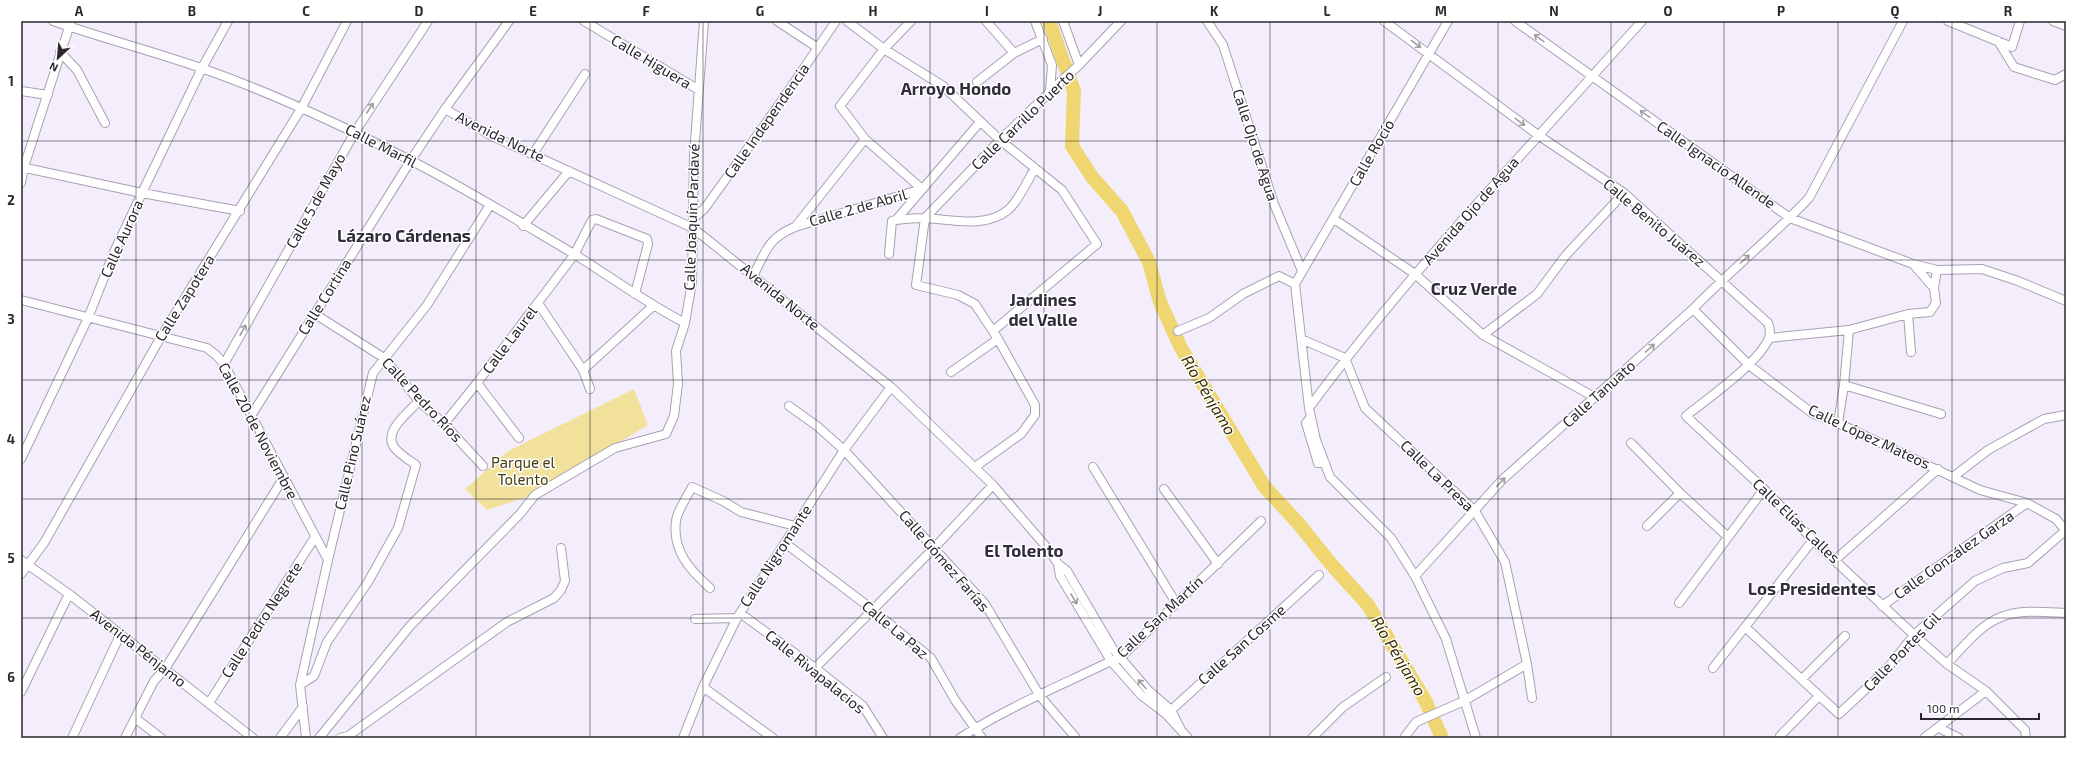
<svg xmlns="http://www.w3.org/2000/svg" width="2087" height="759" viewBox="0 0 2087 759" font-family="'Exo 2',sans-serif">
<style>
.green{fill:#f2e19b}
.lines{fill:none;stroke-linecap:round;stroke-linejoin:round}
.river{stroke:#efd670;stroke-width:14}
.minor-casing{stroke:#a9a0b5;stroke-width:10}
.minor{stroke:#fff;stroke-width:8}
.oneway{stroke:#9f9ea1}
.grid{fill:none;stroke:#2a272f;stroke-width:1;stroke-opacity:0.55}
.labels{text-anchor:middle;stroke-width:3;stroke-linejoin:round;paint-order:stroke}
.street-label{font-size:15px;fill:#2a272f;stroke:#fff}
.park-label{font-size:15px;fill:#473d11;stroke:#fff}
.water-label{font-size:16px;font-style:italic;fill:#392f01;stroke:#fff}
.quarter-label{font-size:17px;font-weight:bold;fill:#332c3d;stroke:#fff}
.neatline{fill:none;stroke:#2a272f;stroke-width:1.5}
.grid-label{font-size:13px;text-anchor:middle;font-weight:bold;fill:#2a272f}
</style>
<rect width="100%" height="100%" fill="#f4eefc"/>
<path class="green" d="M634,389L648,425L533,495L487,510L465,489L508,451Z"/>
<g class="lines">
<path class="river" d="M1049,21L1074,91L1072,146L1092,177L1122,211L1149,262L1160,302L1181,348L1264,486L1298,523L1331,564L1368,605L1425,700L1442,738"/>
<defs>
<path id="minor" d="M53,21C102,38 152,51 201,68C273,93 341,125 408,159C465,188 520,222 574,254C611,277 646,303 685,323
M584,21L699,90
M777,21L818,48
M847,21L884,49L943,86L1000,140L1062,190L1097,244L993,331
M911,21L884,49L840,106L865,139L922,189
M986,21L1014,53
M1035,21L1052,65L1050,91
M1063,21L1079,65
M1207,21L1223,45L1274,204L1302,271
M1384,21L1538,135L1624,193L1768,323C1770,328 1771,332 1769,338C1758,364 1708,398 1686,416L1764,489L1813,540L1914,635L1947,664L1986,691L2025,730L2026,738
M1515,21L1790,218L1913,264L1937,270L1982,269L2018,281L2066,301
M1948,21L2012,47L2020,21
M2053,21L2066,26
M1998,41L2014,67L2055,80L2066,74
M60,52L77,70L105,123
M977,82L1014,53L1043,39
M21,91L48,95
M445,109L492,136L693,228L891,387L993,485L1049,550L1058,564L1067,571L1113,649L1148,690L1171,710L1181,730
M533,154L585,74
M21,167L142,193L240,211
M21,183L24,167L71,21
M693,219L705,208L776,109L836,21
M1334,219L1415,274L1483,335L1596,398
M896,220L980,122
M523,226L569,171
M795,227L865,139
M889,254L892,221L896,220C905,219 914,218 924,218C950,219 985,229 1008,210C1018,202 1028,180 1035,168
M1913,264L1934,288
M753,276C766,251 768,238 795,227L922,189
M1295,284L1309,408L1316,440L1330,477L1391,538L1415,576L1446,639L1476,738
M1295,284L1448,21
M21,300L207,348L216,355L224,364L328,560
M538,303L583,370L590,389
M1693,309L1749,365L1812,413L1838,423L1980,490L2027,503L2056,519L2066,531
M315,314L384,358L419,401L444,424L483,466
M1908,314L1911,352
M1178,331L1209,318L1243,294L1279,276L1295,284
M1483,335L1537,294L1566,255L1624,193
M1769,338L1849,330L1908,314L1930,312L1936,303L1934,288L1937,270
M1301,339L1345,358L1365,408L1475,511L1505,562L1527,664L1532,698
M224,364L355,132L428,21
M583,370L653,306
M951,372L998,339
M477,383L519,438
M1844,385L1941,414
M789,406L817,426L844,450L985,604L1040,696L1076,738
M1309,408C1358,341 1411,278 1466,216C1524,151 1583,86 1642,21
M251,416L411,160L445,109L509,21
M1311,417L1306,423L1318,463H1325
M1838,423L1844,385L1849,330
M444,424L477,383L574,255L592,220L596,219L647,239L648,244L635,294
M1631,443L1680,493L1727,536
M21,459L88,318L114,252L142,193L202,68L228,21
M975,467L1021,434L1035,415V405L998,339L975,304L958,295L916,285L925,218L1000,140L1057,85L1079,65L1121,21
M1093,467L1176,603
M1953,477L1988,450L2044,419L2066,415
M1164,489L1218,564
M1647,526L1680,493
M785,543L873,610L931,658L955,700L982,738
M21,560L69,594L253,738
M1835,560L1938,469
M1058,564L1060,576L1111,661L1141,695L1166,714L1188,738
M21,574L44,543L162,335L302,107L347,21
M1415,576L1502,480L1693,309C1730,271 1772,237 1809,198L1903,21
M710,588C690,570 672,551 676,521C677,511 687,497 692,487L723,501L741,512L795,526
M1679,603L1764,489
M1882,606L2027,503
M740,613L815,668L863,706L883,738
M695,619L737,618
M1745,627L1839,714L1886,670L1914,635L1975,581L2003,568L2028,563L2066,530
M1947,664C1962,648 1980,625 2001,617C2021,609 2045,612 2066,613
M815,668L934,548L993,485
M1713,668L1813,540
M1802,679L1845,636
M300,685L314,676L327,642L368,582L398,528L416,465C409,460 399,454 394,447C383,431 409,412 419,401
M703,687L773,738
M21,692L69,594
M209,703L315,537
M1167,714L1319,575
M135,718L161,738
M1939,728L1959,738
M1780,736L1819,696
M72,738L120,635
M125,738L154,681L165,669L284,477
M280,738L303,707
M306,738L300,685L328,560L373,373L427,305L490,205
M319,738L410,626L520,514L535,495L615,448L666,434L674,416L678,384L676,351L685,323L692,282L694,155L704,21
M340,738L348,736L507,622L554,598L561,590L565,581L561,548
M683,738L703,687L737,618L844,450L891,387
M960,738C1006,708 1062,685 1111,661L1120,658L1261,521
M1312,738L1343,707L1386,677
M1404,738L1416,722L1464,701L1527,664
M1924,738L1986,691"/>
</defs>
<use href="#minor" class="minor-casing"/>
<use href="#minor" class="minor"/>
</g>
<defs><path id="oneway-shaft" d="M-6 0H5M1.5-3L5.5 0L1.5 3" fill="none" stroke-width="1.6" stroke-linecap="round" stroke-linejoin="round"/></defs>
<g class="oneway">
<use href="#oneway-shaft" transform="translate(1539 38) rotate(-144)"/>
<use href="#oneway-shaft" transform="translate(1416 44) rotate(37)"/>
<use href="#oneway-shaft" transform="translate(370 108) rotate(-57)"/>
<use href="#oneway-shaft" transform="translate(1645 114) rotate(-145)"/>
<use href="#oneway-shaft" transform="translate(1520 122) rotate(36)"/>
<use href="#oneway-shaft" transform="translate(1745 259) rotate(-42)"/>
<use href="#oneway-shaft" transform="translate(243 330) rotate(-61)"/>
<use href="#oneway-shaft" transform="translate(1650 348) rotate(-42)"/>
<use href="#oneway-shaft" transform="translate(1501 482) rotate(-46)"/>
<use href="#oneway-shaft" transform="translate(1074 599) rotate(59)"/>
<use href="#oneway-shaft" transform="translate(1142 684) rotate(-132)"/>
</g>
<path class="grid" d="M136,21V738M249,21V738M362,21V738M476,21V738M590,21V738M703,21V738M816,21V738M930,21V738M1044,21V738M1157,21V738M1270,21V738M1384,21V738M1498,21V738M1611,21V738M1724,21V738M1838,21V738M1952,21V738M21,141H2066M21,260H2066M21,380H2066M21,499H2066M21,618H2066"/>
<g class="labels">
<g class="street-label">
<text transform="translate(651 62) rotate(31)" y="5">Calle Higuera</text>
<text transform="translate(1023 120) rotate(-44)" y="5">Calle Carrillo Puerto</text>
<text transform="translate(767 121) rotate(-55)" y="5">Calle Independencia</text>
<text transform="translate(500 137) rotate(26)" y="5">Avenida Norte</text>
<text transform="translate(1255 145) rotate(72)" y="5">Calle Ojo de Agua</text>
<text transform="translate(381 146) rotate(27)" y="5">Calle Marfil</text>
<text transform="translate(1372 153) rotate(-60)" y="5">Calle Rocío</text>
<text transform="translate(1716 165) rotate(35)" y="5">Calle Ignacio Allende</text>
<text transform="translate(316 201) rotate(-61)" y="5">Calle 5 de Mayo</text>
<text transform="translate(858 208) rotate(-16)" y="5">Calle 2 de Abril</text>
<text transform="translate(1471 211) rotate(-49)" y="5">Avenida Ojo de Agua</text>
<text transform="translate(692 217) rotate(-88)" y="5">Calle Joaquín Pardavé</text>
<text transform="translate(1654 223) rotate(40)" y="5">Calle Benito Juárez</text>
<text transform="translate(122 239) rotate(-66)" y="5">Calle Aurora</text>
<text transform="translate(325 297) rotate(-58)" y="5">Calle Cortina</text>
<text transform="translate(780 297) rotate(39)" y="5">Avenida Norte</text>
<text transform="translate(185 298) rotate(-58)" y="5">Calle Zapotera</text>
<text transform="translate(510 340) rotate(-53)" y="5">Calle Laurel</text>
<text transform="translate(1599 394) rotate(-42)" y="5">Calle Tanuato</text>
<text transform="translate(422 400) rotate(47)" y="5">Calle Pedro Ríos</text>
<text transform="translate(258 431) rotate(62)" y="5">Calle 20 de Noviembre</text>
<text transform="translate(1869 437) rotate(25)" y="5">Calle López Mateos</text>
<text transform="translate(353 453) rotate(-77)" y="5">Calle Pino Suárez</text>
<text transform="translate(1437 476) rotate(44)" y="5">Calle La Presa</text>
<text transform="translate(1796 521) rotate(44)" y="5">Calle Elías Calles</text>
<text transform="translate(1954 555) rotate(-35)" y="5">Calle González Garza</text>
<text transform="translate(776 556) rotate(-57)" y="5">Calle Nigromante</text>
<text transform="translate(944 561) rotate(49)" y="5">Calle Gómez Farías</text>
<text transform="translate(1160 617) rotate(-43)" y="5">Calle San Martín</text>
<text transform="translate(262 620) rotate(-57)" y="5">Calle Pedro Negrete</text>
<text transform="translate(895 630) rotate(40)" y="5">Calle La Paz</text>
<text transform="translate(1242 645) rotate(-42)" y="5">Calle San Cosme</text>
<text transform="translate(138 648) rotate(38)" y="5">Avenida Pénjamo</text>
<text transform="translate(1902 652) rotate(-46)" y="5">Calle Portes Gil</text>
<text transform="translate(815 672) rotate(39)" y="5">Calle Rivapalacios</text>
</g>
<g class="park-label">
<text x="523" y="468">Parque el<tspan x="523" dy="17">Tolento</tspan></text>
</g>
<g class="water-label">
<text transform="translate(1209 395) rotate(59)" y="6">Río Pénjamo</text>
<text transform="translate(1399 656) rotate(59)" y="6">Río Pénjamo</text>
</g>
<g class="quarter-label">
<text x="956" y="95">Arroyo Hondo</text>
<text x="404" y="242">Lázaro Cárdenas</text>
<text x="1474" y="295">Cruz Verde</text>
<text x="1043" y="306">Jardines<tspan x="1043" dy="20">del Valle</tspan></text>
<text x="1024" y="557">El Tolento</text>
<text x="1812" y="595">Los Presidentes</text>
</g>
</g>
<rect width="2087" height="759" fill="none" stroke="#ffffff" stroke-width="44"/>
<g transform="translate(58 58) rotate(206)" stroke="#ffffff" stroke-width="3" paint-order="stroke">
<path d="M0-3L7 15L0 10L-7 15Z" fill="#2a272f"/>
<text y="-6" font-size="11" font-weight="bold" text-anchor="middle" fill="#2a272f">N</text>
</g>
<path d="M1921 713v6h118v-6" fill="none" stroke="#2a272f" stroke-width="2"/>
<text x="1927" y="713" font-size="12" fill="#2a272f" stroke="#ffffff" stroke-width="3" paint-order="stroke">100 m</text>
<rect x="22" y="22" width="2043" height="715" class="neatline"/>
<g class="grid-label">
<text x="79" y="16">A</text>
<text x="192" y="16">B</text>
<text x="306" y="16">C</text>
<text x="419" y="16">D</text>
<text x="533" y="16">E</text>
<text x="646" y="16">F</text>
<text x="760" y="16">G</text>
<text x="873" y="16">H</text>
<text x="987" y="16">I</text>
<text x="1100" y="16">J</text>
<text x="1214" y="16">K</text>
<text x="1327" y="16">L</text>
<text x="1441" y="16">M</text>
<text x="1554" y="16">N</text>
<text x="1668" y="16">O</text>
<text x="1781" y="16">P</text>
<text x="1895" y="16">Q</text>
<text x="2008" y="16">R</text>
<text x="11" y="86">1</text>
<text x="11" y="205">2</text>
<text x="11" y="324">3</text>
<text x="11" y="444">4</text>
<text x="11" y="563">5</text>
<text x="11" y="682">6</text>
</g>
</svg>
